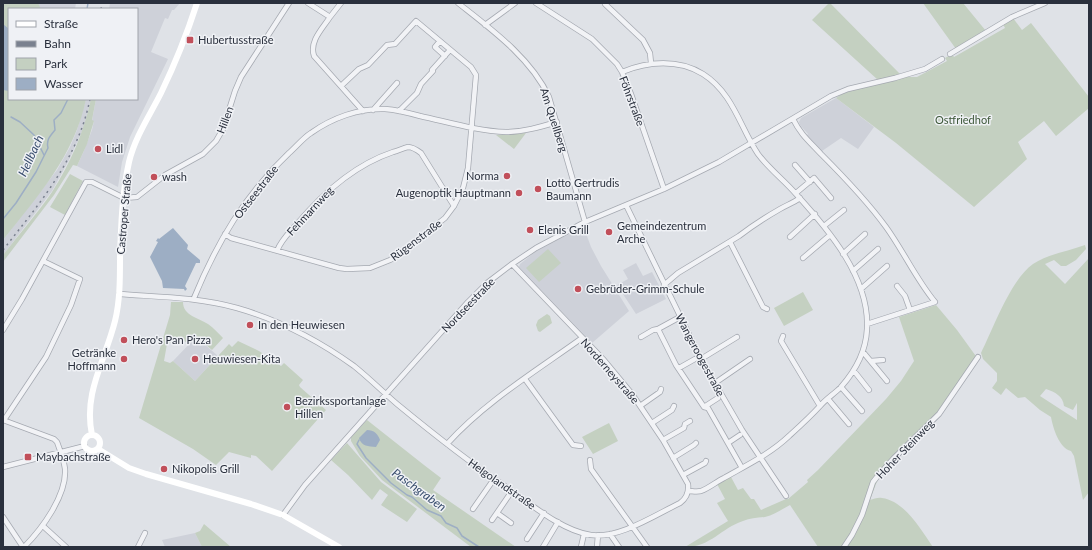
<svg xmlns="http://www.w3.org/2000/svg" width="1092" height="550" viewBox="0 0 1092 550" font-family="Lato,sans-serif">
<style>
.built{fill:#ced1d9}
.green{fill:#c4d0c1;fill-rule:evenodd}
.water{fill:#9daec4}
.lines{fill:none;stroke-linecap:round;stroke-linejoin:round}
.stream{stroke:#9daec4;stroke-width:1.5}
.minor-casing{stroke:#a5a9b1;stroke-width:6}
.minor{stroke:#f2f3f6;stroke-width:4.5}
.secondary{stroke:#fff;stroke-width:6}
.rail{stroke:#7a818f;stroke-width:1.5;stroke-dasharray:2 4;stroke-linecap:butt}
.poi-dot{fill:#c14f5a;stroke:#eff1f5;stroke-width:1.5}
.labels{text-anchor:middle;stroke-width:3;stroke-linejoin:round;paint-order:stroke}
.poi-label{font-size:11px;fill:#2a303d;stroke:#eff1f5;text-anchor:start}
.street-label{font-size:11px;fill:#2a303d;stroke:#eff1f5}
.park-label{font-size:11px;fill:#3c5738;stroke:#eff1f5}
.water-label{font-size:12px;font-style:italic;fill:#384d6d;stroke:#eff1f5}
</style>
<rect width="100%" height="100%" fill="#dfe2e7"/>
<path class="built" d="M37,3H76L75,9H40Z
M110,3H180L174,10H172L168,19L165,18L151,52L168,59L130,137L122,162L118,187L77,166L83,153L92,130L94,121H92L96,99H137V9H109Z
M836,98L874,127L858,149L841,138L822,151L805,137L808,134L800,125L799,122L801,118Z
M86,99H91L84,127L68,162L52,191L3,255V240L57,170L70,147L77,130Z
M584,228L591,247L601,266L629,311L592,343L519,267L520,264L535,252L561,238Z
M636,263L643,276L652,272L666,299L636,314L617,285L628,279L623,270Z
M196,337L218,356L195,381L173,361Z
M195,533L202,547H165L162,540Z"/>
<path class="green" d="M3,3H38L41,9H9V99H86C75,155 37,197 3,240Z
M829,3H830L900,74L878,80L812,20Z
M923,3H963L986,31L956,49Z
M1013,18L1022,30L1031,23L1089,97V108L1056,136L1044,121L1018,142L1027,159L974,207L896,143L836,98C850,87 890,80 908,75L909,77H917L947,61L945,58L952,54L954,57L1005,28L1003,24Z
M91,99H96L92,120L94,121L87,144L77,166L73,165L54,195L3,262V255C19,234 37,214 52,192C70,164 84,132 91,99Z
M526,133L514,149L496,135Z
M70,174L83,181L65,215L50,207Z
M1085,245L1086,249L1076,260L1066,266H1061L1054,260L1045,264L1065,284L1089,258V492L1083,500L1074,456L1071,451C1059,448 1053,428 1051,417L1040,410L1025,397L1018,398L1006,388L1001,395L992,388L997,381V373L983,359L981,353C993,329 1011,279 1033,264C1048,254 1069,251 1085,245ZM1046,389C1055,392 1063,396 1064,406L1073,410L1077,403V420L1040,396Z
M548,249L561,263L539,282L526,268Z
M803,292L813,310L784,326L774,308Z
M171,302H183C183,316 199,318 208,324C214,328 218,333 223,338L212,350L194,335L187,343L182,339L181,344L178,345L172,342L167,344L164,361L170,363L173,361L195,381L229,344L232,347L238,341L259,351L281,366L284,363L303,380L299,385L300,387L326,410L272,471L256,456L251,455V458L229,452L216,465L193,449L139,418L170,315Z
M936,305L957,330L978,359L939,415L881,474L876,484L870,500C874,499 878,497 882,498C905,501 921,530 933,547H818L790,505C782,509 774,515 765,517C757,518 750,518 743,521C721,528 711,547 685,547L728,521L717,503L725,499L717,484L731,477L738,490L743,488L751,499H754L761,510L786,499H788L808,482L807,480L818,470L886,399L901,381L914,361L899,317Z
M547,314L550,316L552,323L540,332L538,331L536,325L538,320Z
M367,420L424,465L441,478L433,490L516,547H471L382,480L360,456L351,441V437Z
M609,423L618,441L593,454L582,437Z
M347,443L381,482L417,509L407,522L381,505L388,495L380,489L372,500L348,475L331,460Z
M204,524L231,547H202L195,533L200,531Z"/>
<path class="water" d="M3,24L9,29V91L3,90Z
M173,228L188,245L187,249L200,260V263H196L185,286L187,289L185,291L184,289L163,288L162,281L150,257L158,242L156,241L158,238L159,239Z
M367,430C374,430 378,434 380,440L376,447C368,446 362,447 359,438Z"/>
<g class="lines">
<path class="stream" d="M87,9L88,3
M11,117L20,122L34,135L44,155
M3,219L16,203L36,172L48,148C46,140 50,136 55,130L54,120L61,113L68,99
M359,440L357,444L366,458L391,483L407,495L412,497L427,510L441,516L446,523L457,528L462,536L479,547"/>
<defs>
<path id="minor" d="M308,3L330,17L341,3
M458,3C491,29 531,58 549,97L585,222
M536,3L592,39L617,64L622,72L631,94L664,189
M605,4L643,40L650,53L651,63
M330,17C323,28 309,41 314,56L363,111
M485,25L515,3
M440,41L435,47L445,56
M950,54L1012,17L1045,3
M622,72C648,61 679,59 703,74C733,93 740,127 758,154C769,169 784,180 796,194C828,229 870,278 867,329C866,351 856,370 841,387C834,394 826,399 820,406C810,417 800,426 789,436C770,454 747,465 724,478C716,482 709,488 701,491C697,492 692,491 688,491
M373,110L397,83
M399,111L417,93L421,84L433,71L432,70L450,50
M793,119C801,135 809,141 821,154C844,177 867,201 886,227C904,252 916,279 935,302L867,324
M795,165L810,182
M796,193L814,178L831,198
M626,205L701,359L742,430L786,496
M824,226L844,210
M225,234L231,238L339,268L347,269L370,268L390,260L397,256L445,218L454,206L463,188L468,168L476,75L471,67L416,21L395,44L387,45L368,65L359,69L341,86
M790,237L815,214
M730,242L763,307L767,309
M277,251C281,240 289,233 297,224C323,193 354,165 393,152C398,151 403,148 408,147C413,147 417,150 421,153L454,206
M843,254L865,234
M803,258L830,235
M853,271L878,249
M664,285L678,273L739,236C752,226 766,217 780,209C787,205 793,203 800,198
M897,286L905,296L910,310
M861,289L887,266
M119,294C159,297 198,297 237,308C279,320 318,340 354,366C369,378 383,392 397,404C431,432 466,460 502,484C527,501 561,531 591,535C619,539 655,515 680,503C687,498 689,492 688,484L663,440L632,394L603,359L512,264
M194,298C217,242 245,195 289,153C296,147 303,138 311,133C332,118 359,108 385,109C397,110 409,113 420,116C448,122 477,131 506,132C523,132 540,127 557,122
M680,317L658,329L676,365L704,407L708,408L742,468
M3,330L22,299L86,182H92L124,198L137,197L165,175L203,154L216,141L223,129L235,91L241,77L289,3
M783,336L781,341L820,406
M641,337L653,330L658,329
M863,352L887,381
M701,359L737,337
M871,361L883,360
M679,368L695,359
M854,371L869,390
M525,379L573,445L581,446
M715,383L750,359
M841,387L862,411
M828,399L849,424
M640,406L660,392L661,389
M704,407L718,398
M3,420L54,439L57,442C60,450 64,460 65,469C67,495 42,529 24,547
M4,420L46,357L71,305L80,279L43,261
M652,423L672,410L674,406
M663,440L684,428L685,424L690,421
M728,443L740,435
M447,444C485,402 536,371 582,338
M673,458L694,445L696,443
M590,460L591,469L647,547
M3,467L85,446
M683,475L705,463L706,461
M473,509L494,479
M497,513L511,523
M283,515L305,485L468,302L487,283L512,264L536,248L585,222L664,189L719,162L831,96L848,89L895,78L925,69L942,59
M3,517L23,547
M492,520L512,491
M43,526L66,547
M610,534L619,547
M527,539L544,513
M138,547L145,533
M543,547L558,522
M581,547L584,534
M597,547L598,535
M844,547L852,535L862,515L873,482L877,477L894,458L939,414L978,357"/>
</defs>
<use href="#minor" class="minor-casing"/>
<use href="#minor" class="minor"/>
<path class="secondary" d="M84 443a8 8 0 1 1 16 0a8 8 0 1 1-16 0Z
M92,435C83,393 105,361 115,321C120,301 120,279 120,258C121,226 122,193 129,162C135,137 150,115 161,93C175,64 187,34 197,3
M98,449L129,468L146,474L251,504L283,515L339,547"/>
<path class="rail" d="M101,9L102,3
M3,250C39,204 78,159 90,99"/>
</g>
<g class="poi-dot">
<rect x="186" y="36" width="8" height="8" rx="2"/>
<circle cx="98" cy="149" r="4"/>
<circle cx="507" cy="176" r="4"/>
<circle cx="154" cy="177" r="4"/>
<circle cx="538" cy="189" r="4"/>
<circle cx="519" cy="193" r="4"/>
<circle cx="530" cy="230" r="4"/>
<circle cx="609" cy="232" r="4"/>
<circle cx="578" cy="289" r="4"/>
<circle cx="250" cy="325" r="4"/>
<circle cx="124" cy="340" r="4"/>
<circle cx="124" cy="359" r="4"/>
<circle cx="195" cy="359" r="4"/>
<circle cx="287" cy="407" r="4"/>
<rect x="24" y="453" width="8" height="8" rx="2"/>
<circle cx="164" cy="469" r="4"/>
</g>
<g class="labels">
<g class="poi-label">
<text x="198" y="44">Hubertusstraße</text>
<text x="106" y="153">Lidl</text>
<text x="499" y="180" text-anchor="end">Norma</text>
<text x="162" y="181">wash</text>
<text x="546" y="187">Lotto Gertrudis<tspan x="546" dy="13">Baumann</tspan></text>
<text x="511" y="197" text-anchor="end">Augenoptik Hauptmann</text>
<text x="617" y="230">Gemeindezentrum<tspan x="617" dy="13">Arche</tspan></text>
<text x="538" y="234">Elenis Grill</text>
<text x="586" y="293">Gebrüder-Grimm-Schule</text>
<text x="258" y="329">In den Heuwiesen</text>
<text x="132" y="344">Hero's Pan Pizza</text>
<text x="116" y="357" text-anchor="end">Getränke<tspan x="116" dy="13">Hoffmann</tspan></text>
<text x="203" y="363">Heuwiesen-Kita</text>
<text x="295" y="405">Bezirkssportanlage<tspan x="295" dy="13">Hillen</tspan></text>
<text x="36" y="461">Maybachstraße</text>
<text x="172" y="473">Nikopolis Grill</text>
</g>
<g class="street-label">
<text transform="translate(632 101) rotate(69)" y="4">Föhrstraße</text>
<text transform="translate(225 120) rotate(-69)" y="4">Hillen</text>
<text transform="translate(554 120) rotate(72)" y="4">Am Quellberg</text>
<text transform="translate(256 192) rotate(-52)" y="4">Ostseestraße</text>
<text transform="translate(310 211) rotate(-47)" y="4">Fehmarnweg</text>
<text transform="translate(124 214) rotate(-85)" y="4">Castroper Straße</text>
<text transform="translate(416 240) rotate(-37)" y="4">Rügenstraße</text>
<text transform="translate(468 305) rotate(-46)" y="4">Nordseestraße</text>
<text transform="translate(700 355) rotate(62)" y="4">Wangeroogestraße</text>
<text transform="translate(610 371) rotate(49)" y="4">Norderneystraße</text>
<text transform="translate(905 449) rotate(-46)" y="4">Hoher Steinweg</text>
<text transform="translate(502 484) rotate(35)" y="4">Helgolandstraße</text>
</g>
<g class="park-label">
<text x="963" y="124">Ostfriedhof</text>
</g>
<g class="water-label">
<text transform="translate(31 156) rotate(-65)" y="4">Hellbach</text>
<text transform="translate(419 490) rotate(36)" y="4">Paschgraben</text>
</g>
</g>
<rect width="1092" height="550" fill="none" stroke="#2a303d" stroke-width="8"/>
<rect x="8" y="8" width="130" height="92" fill="#eff1f5" stroke="#a0a4ab"/>
<rect x="16" y="21" width="20" height="6" fill="#ffffff" stroke="#a0a4ab"/>
<text x="44" y="28" font-size="12" fill="#2a303d">Straße</text>
<rect x="16" y="41" width="20" height="6" fill="#7a818f" stroke="#a0a4ab"/>
<text x="44" y="48" font-size="12" fill="#2a303d">Bahn</text>
<rect x="16" y="58" width="20" height="12" fill="#c4d0c1" stroke="#a0a4ab"/>
<text x="44" y="68" font-size="12" fill="#2a303d">Park</text>
<rect x="16" y="78" width="20" height="12" fill="#9daec4" stroke="#a0a4ab"/>
<text x="44" y="88" font-size="12" fill="#2a303d">Wasser</text>
</svg>
